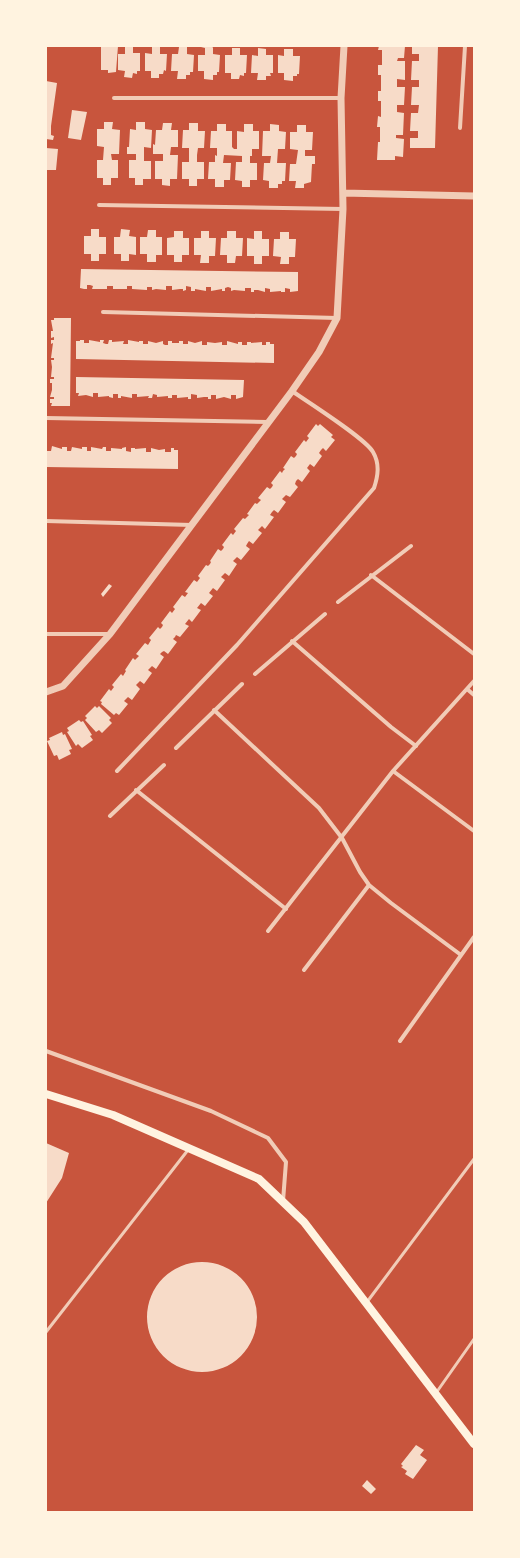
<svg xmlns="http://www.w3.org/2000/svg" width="520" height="1558" viewBox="0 0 520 1558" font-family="Commissioner,sans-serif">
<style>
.building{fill:#f7dbc8}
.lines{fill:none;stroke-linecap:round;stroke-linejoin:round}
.service{stroke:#f1ccb7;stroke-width:3}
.minor{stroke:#f1ccb7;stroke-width:4}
.tertiary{stroke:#f1ccb7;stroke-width:7}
.secondary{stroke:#fff3e0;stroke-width:8}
</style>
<rect width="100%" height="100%" fill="#c8553d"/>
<path class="building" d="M101,46H118L116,72L108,73V70H101Z
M125,46H133V53H140V71H137V74L133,73L132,78L124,77L125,71L118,70V54H125Z
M152,46L160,47V54H167L166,71L164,70L163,74H159V78H151V71H145V53L152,54Z
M201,46H212L213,48V54L220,55L219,72H217V75H213V80L204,79V71H198V55H205V48L201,47Z
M379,46H405L404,58H398L397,61H405V80L397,79V87H405L404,105H397V112L404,113L403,135H396V138L404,139L403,157L395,156V160H377L378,142H380V127H377L378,116L381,117V101H378V91H381V75H378V65H382V50H378Z
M412,46H438L435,148H410V138H418V131H410L411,113H418L419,105H411L412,87H419V80H411L412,61H419V54H412Z
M179,47H187V54L194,55L193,72H190V75H186V79H177L178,71H171L172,54H178Z
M232,48H240V55H247L246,73H244V76L240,75L239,79H231V73H225V55H232Z
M258,48L266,49V55H273V73H270L271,76H266V80H257L258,73H251L252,55L258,56Z
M284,49H293V56H300L299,74H297V76H293V81L284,80V73H278V55L284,56Z
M46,81L57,83L51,126V135L54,136L53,140L46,139Z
M72,110L87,112L81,140L68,138Z
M104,122H113L112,129L120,130L119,154H111L112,160H118V178H111V185H103V178H97V160H103L104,147L97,146V129H104Z
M136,122H145V129L152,130L151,148L144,147V161H151V179H143V185H135V178H129V160H136V154H127V147H129L130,129L136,130Z
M163,123H172L171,130H178V147H171L170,155H178L177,179H170V186L162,185V179H155V161H163V154H153V144L155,145L156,130H162Z
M189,123H198V131H205L204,148H198L197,155V162H204V179H197V186H189V179H182V162H189V148H182L183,130H189Z
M217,124H226V131H232V147L234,149H237V131L244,132V124H253V131H259V149H252V156H250V163H257V180H250V187H242V181L235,180L236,162H242V156L224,155L223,163H231L230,180H224V187H215V179H208L209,162H215V155L217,156V148H210L211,131H217Z
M270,124L279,125V131L286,132L285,149H278L277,163H286L285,181H282V184H278V188H269V181L263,180L264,163H270L271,156H262L263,131H270Z
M297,125H306V132H313L312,150H305V156H315V164H312L311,182L304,184V188H295L296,181H289L290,164H296L298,150L290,149V132H297Z
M46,148L58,149L56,170H46Z
M91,229H99V237H106V254H99V261H91V254H84V236H91Z
M121,229L130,230L129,236L136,237V255L129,254V261H121V254H114V237H120Z
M148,230H156V237H162V255H156V262H147V254H140V237H147Z
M174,231H183V238H189V255H182V262H174V255H167V238L174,237Z
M201,231H209V238H216L215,256H209V263H200L201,255H194V238H201Z
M227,231H236V238H243L242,256H236L235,263H227V255H220L221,238H227Z
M254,231H262V239H269V256H262V264H254V256H247V238L254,239Z
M280,232H289V239H296L295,257H289V264H280L281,257L273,256L274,239H280Z
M81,269L298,272V291L290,292V289L285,288V292H281V291L270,292V289L265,288V292L258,290H254V292H251V288H245V291L234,290L231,291V288L228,287L225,288V291H222V289L211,291V287H206V291L195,289V291H191V287L186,286V290L183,291V289H180L172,290V286H166V290L156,289L152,290V287H147V290L132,289V286H127V289H113V286H107V289H92L93,286L90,285H87V289H84L80,288Z
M54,318H71L70,406H51L52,403H50V399H54V397H50L52,390V383H50V379H54V377H51L52,367L51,360H54V358H51L53,343L51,344V340H54V337L51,338V331H53L51,320H54Z
M80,340H84V343H89V340L100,342V340H104L103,343L106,344H108L109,340H112V342L124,341L123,344H128V340L139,342V341H143V344H148V341L156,343L163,341V344L165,345H168V341H172V343H179V341H183V344H188V341L195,343L202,341V345H207V342L215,343L222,342V345H227V341L238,344V342H242V345H247V342H251V343L262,342V345H266V342H270V344H274V363L76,359V341H80Z
M76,377L244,380L243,397L236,399V395H231V399L224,397L216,399V395H211V399H208V397H204L197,398V395L191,394V399H188V397L177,398V395H172V398H168V396L157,397V395L153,394L152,398H148L149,396L137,397V394H132V398L121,396V398H118V394H113V398L109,397V396L98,397V393H93V397L86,395L78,396L79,393H76Z
M316,424L318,426L320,424L333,435L331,437L335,440L326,451L323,448L321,450L319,453L322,456L314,467L310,464L307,468L310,471L302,482L298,479L296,481L295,484L298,487L290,497L286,495L282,499L286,502L278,513L274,510L272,512L270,515L274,517L265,529L262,526L258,530L262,533L253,544L249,541L247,544L246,546L250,549L241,560L237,557L233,561L237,564L229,576L225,573L221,577L225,580L217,591L213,588L209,593L213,596L205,606L201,603L197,608L201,610L192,622L189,619L185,624L189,626L180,637L176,635L175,637L173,639L177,642L168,654L164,651L162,652L160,654L164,657L156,669L152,666L148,670L152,673L144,684L140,681L136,685L140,689L132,700L128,697L124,701L128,704L119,715L116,713L114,715L101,704L102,702L100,701L109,689L111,691L114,687L112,685L121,674L123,676L126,671L125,670L133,658L135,660L139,656L136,654L145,643L148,645L151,640L149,638L158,627L160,629L162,627L163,625L161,623L170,611L172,613L175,609L173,607L182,595L185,597L188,593L185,592L194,580L197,582L200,578L198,576L206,565L208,566L210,564L211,562L210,561L218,549L221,551L223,549L224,547L222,545L231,533L233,535L236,531L234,529L243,518L245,519L249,515L247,514L255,503L257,504L261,500L258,498L267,487L270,489L272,487L273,485L271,483L280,471L282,473L283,471L285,469L283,468L291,456L294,458L296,456L297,454L295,452L304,440L306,442L309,438L307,436Z
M52,446L62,449V447H67V451H71L72,447L82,449V447H87V451H91V447L102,449L103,447H106V451H111V448L122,449V448L126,447V451L131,452V448H135V449L146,448V452H151V448L159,450L165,449V452H171V448H174V450H178V469L46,467V451H51Z
M109,584L112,586L103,597L101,594Z
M95,706L97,708L99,706L111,718L109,720L112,723L102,733L99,730L96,732L85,720L87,718L85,716Z
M79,720L81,722L83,721L92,735L90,736L93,740L82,748L78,744L76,746L67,732L69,731L67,728Z
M62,732L63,735L65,734L72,749L69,750L71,754L59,760L57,755L54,756L47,741L50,740L49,738Z
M46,1143L69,1153L62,1178L46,1203Z
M147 1317a55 55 0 1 1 110 0a55 55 0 1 1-110 0Z
M416,1445L424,1450L420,1455L427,1460L413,1479L405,1474L407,1471L401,1467L403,1466L401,1464Z
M367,1480L376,1489L371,1494L362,1486Z"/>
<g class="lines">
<path class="service" d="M367,1302L474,1159
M46,1332L188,1150
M436,1393L474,1339"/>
<path class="minor" d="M114,98H341
M460,128L465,46
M99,205L343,209
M103,312L337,318
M46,418L268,422
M46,521L192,525
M371,575L474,654
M338,602L411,546
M46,634H110
M292,641L391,727L416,746
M255,674L325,614
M467,689L474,695
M214,710L319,808L342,838L360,872L369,885L391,903L461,955
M176,748L242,684
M117,771L237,645L374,488C378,476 380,464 373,452C365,438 309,403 292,391
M393,771L474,831
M136,790L286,909
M110,816L164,765
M268,931L393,771L474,681
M304,970L369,885
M400,1041L474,937
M46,1051L211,1111L268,1138L286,1162L283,1201"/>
<path class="tertiary" d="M343,193L474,196
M46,692L63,686L110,634L292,391L319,352L337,318L343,209L341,98L344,46"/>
<path class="secondary" d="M46,1094L113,1115L259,1179L304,1222L474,1444"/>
</g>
<rect width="520" height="1558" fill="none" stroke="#fff3e0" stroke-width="94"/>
</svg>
